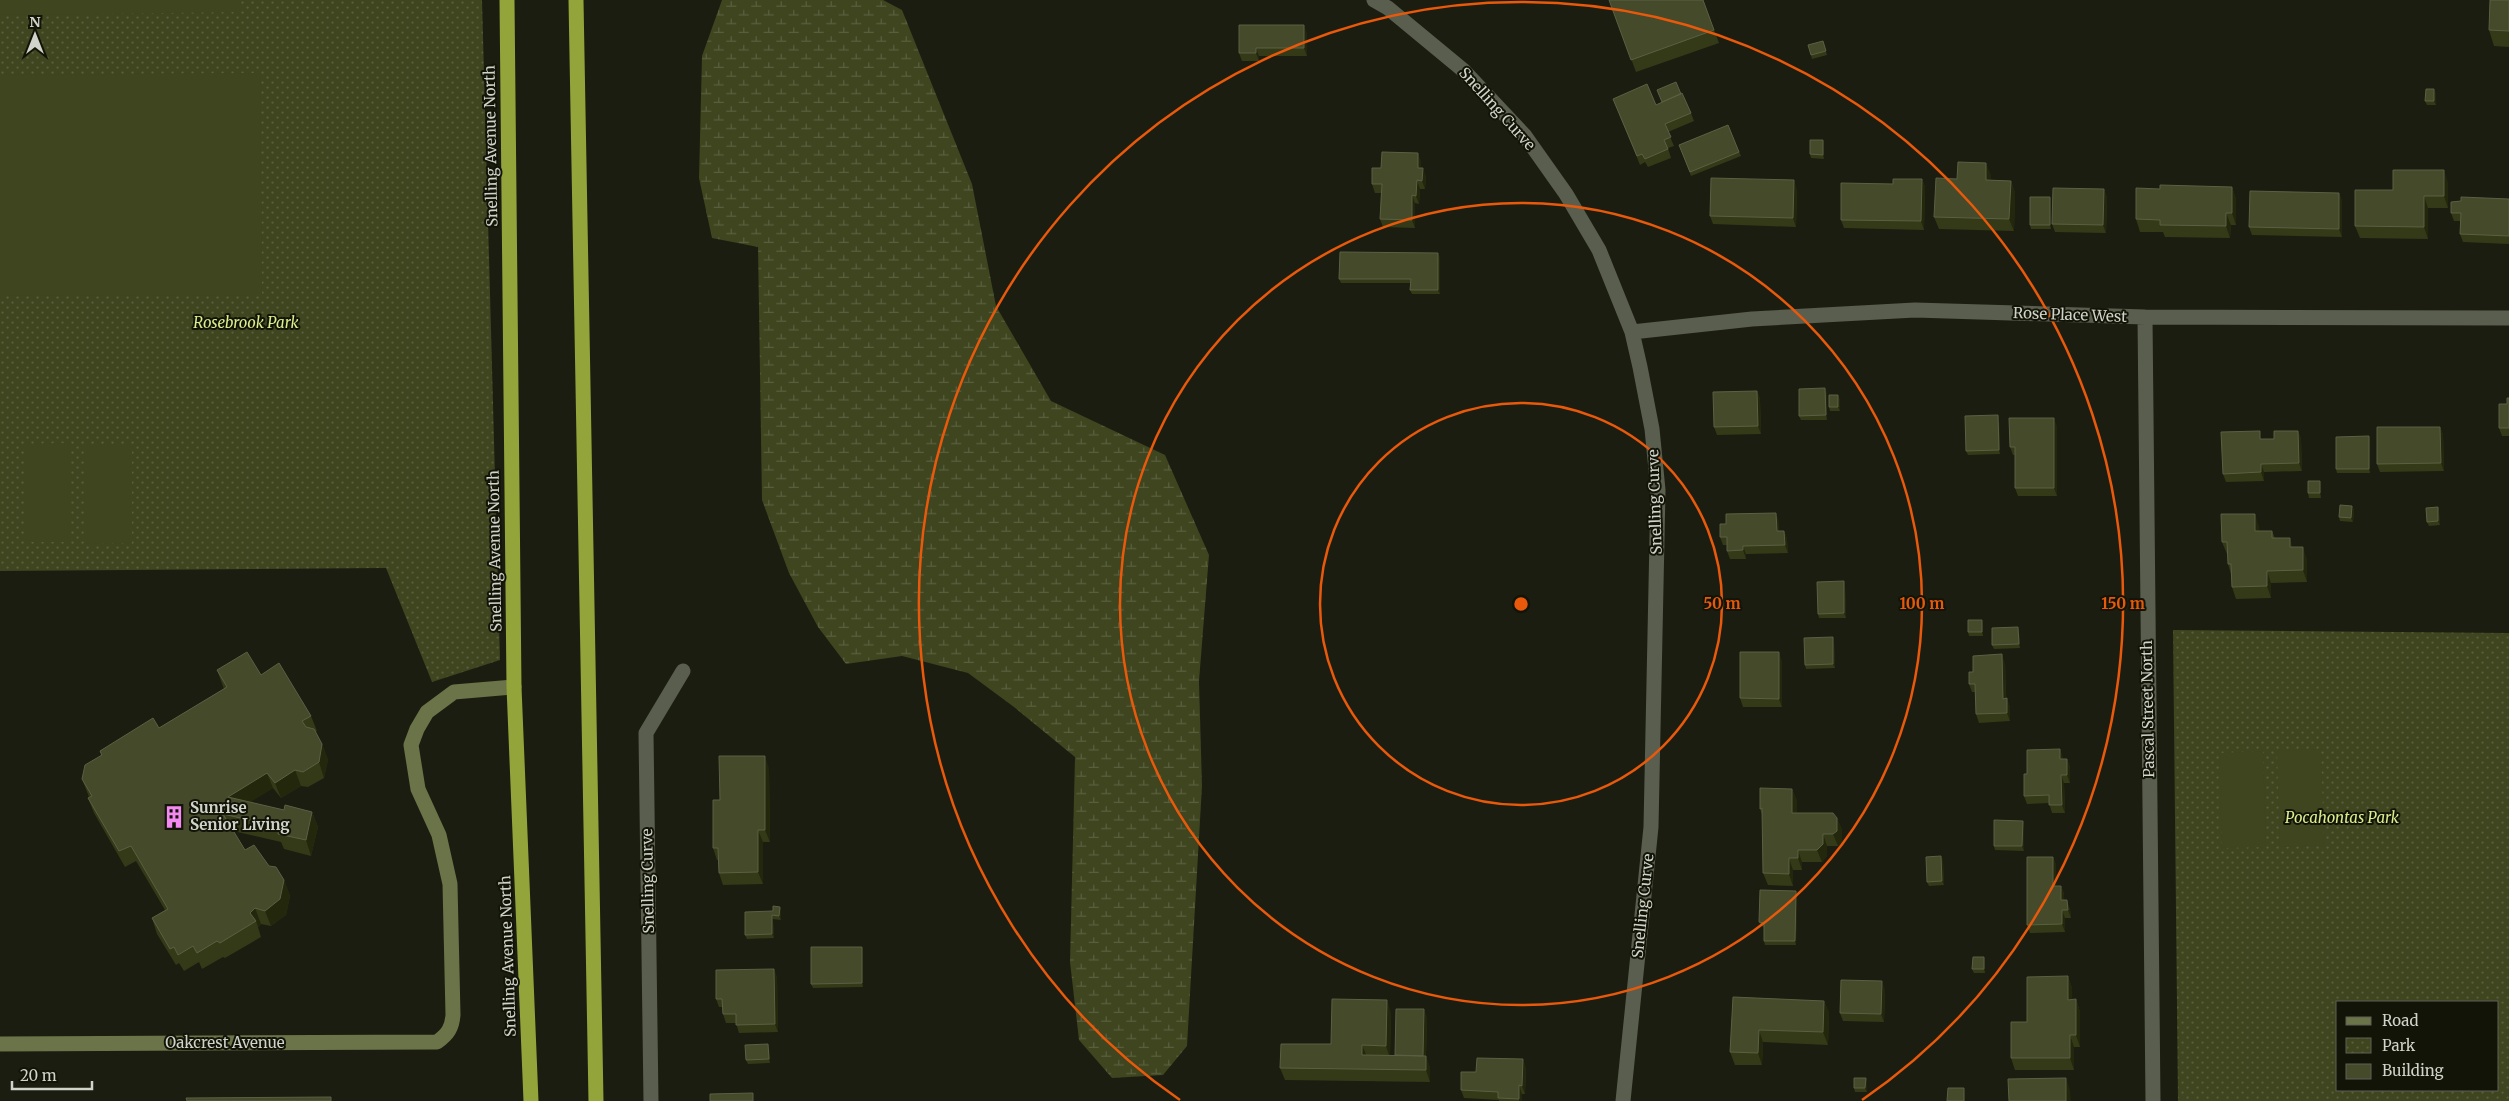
<svg xmlns="http://www.w3.org/2000/svg" width="2509" height="1101" viewBox="0 0 2509 1101" font-family="Merriweather,serif">
<style>
.wetland{fill:url(#wetland-marsh)}
.park{fill:url(#park-dots);fill-rule:evenodd}
.pitch{fill:#3e451f}
.lines{fill:none;stroke-linecap:round;stroke-linejoin:round}
.street{stroke:#5a5e4e;stroke-width:15}
.secondary{stroke:#6b7348;stroke-width:15}
.highway{stroke:#93a43b;stroke-width:15}
.wall{fill:#343a17}
.shaded-wall{fill:#23270c}
.building{fill:#454a2a;stroke:#5a6043}
.ring{fill:none;stroke:#e8590c;stroke-width:2.5}
.labels{text-anchor:middle;stroke-width:4;stroke-linejoin:round;paint-order:stroke}
.street-label{font-size:15px;fill:#d0d3ca;stroke:#121407}
.park-label{font-size:15px;font-style:italic;fill:#dbee8c;stroke:#121407}
.poi-label{font-size:15px;font-weight:bold;fill:#d0d3ca;stroke:#121407;text-anchor:start}
.centre{fill:#e8590c;stroke:#121407;stroke-width:2.5}
.ring-label{font-size:15px;text-anchor:middle;font-weight:bold;fill:#e8590c;stroke:#121407;stroke-width:4;stroke-linejoin:round;paint-order:stroke}
</style>
<defs>
<pattern id="wetland-marsh" width="20" height="14" patternUnits="userSpaceOnUse" patternTransform="scale(1.25)"><rect width="20" height="14" fill="#3e451f"/><path d="M1 5h8M5 5V1M11 12h8M15 12V8" fill="none" stroke="#595f3e"/></pattern>
<pattern id="park-dots" width="8" height="8" patternUnits="userSpaceOnUse" patternTransform="scale(1.25)"><rect width="8" height="8" fill="#3e451f"/><path d="M2 2h.1M6 6h.1" fill="none" stroke="#595f3e" stroke-width="1.8" stroke-linecap="round"/></pattern>
</defs>
<rect width="100%" height="100%" fill="#1b1d10"/>
<path class="wetland" d="M722,0H883L902,10L972,184L996,306L1051,401L1165,455L1209,555L1199,681L1202,786L1187,1046L1163,1075L1112,1078L1079,1040L1070,962L1075,757L1014,707L968,673L902,656L846,664L818,627L789,573L762,500L758,247L712,238L699,178L702,56Z"/>
<path class="park" d="M0,0H482L500,660L432,682L386,568L0,571Z
M2173,630L2509,633V1101H2178ZM2338,1002H2498V1090H2338Z"/>
<path class="pitch" d="M0,0H240V12L0,15Z
M260,73L262,295L0,296V75Z
M71,443V542H24V444Z
M85,445H132V543L85,544Z
M2321,749L2324,845L2280,847L2277,751Z
M2263,751L2266,847L2222,848L2219,753Z"/>
<g class="lines">
<path class="street" d="M1374,0L1388,8L1463,70L1525,136L1566,194L1599,250L1632,332L1640,367L1652,429L1658,490L1651,827L1623,1101
M2145,317L2153,1101
M1632,332L1752,319L1915,310L2145,317L2509,318
M651,1101L646,733L683,671"/>
<path class="secondary" d="M0,1044L437,1042C448,1034 452,1028 453,1015L450,884L439,835L418,789L411,745L417,729L427,712L454,692L514,687"/>
<path class="highway" d="M507,0L514,687L531,1101
M576,0L596,1101"/>
</g>
<path class="wall" d="M1609,0H1703L1719,43L1636,72Z
M2509,0V47L2494,46L2489,30Z
M1307,33V56H1259V61H1242L1239,53Z
M1823,41L1827,55L1812,59L1811,55Z
M2436,93V105H2427L2425,101Z
M1681,94L1691,113L1694,121L1668,132L1674,146L1668,148L1671,158L1648,167L1645,162L1640,165L1613,99L1656,105Z
M1728,125L1741,156L1691,176L1679,145Z
M1823,140L1824,144V159L1811,158L1810,154Z
M1421,161V168L1426,177L1425,189H1420L1419,204L1415,203V228L1383,227L1380,219L1381,193H1375L1372,184L1381,168Z
M1991,175L1990,180L2011,181L2015,193L2014,231L1939,229L1934,217L1957,179Z
M1922,179L1925,187L1924,230L1844,228L1841,220L1893,184Z
M2448,182V208H2428V239L2360,238L2355,226L2393,190Z
M2232,187L2236,199V225H2231L2230,238L2165,237L2163,232H2140L2136,219L2160,189Z
M1797,189L1796,227L1713,224L1710,216Z
M2104,189L2107,198L2106,233L2055,232L2052,224Z
M2339,193L2342,201V237L2252,235L2249,227Z
M2050,197L2051,202V229H2031L2030,225Z
M2509,199V244L2463,242L2460,234V221H2454L2451,213L2461,201Z
M1440,257V294H1412L1410,290L1411,283H1341L1339,279Z
M1757,391L1760,399L1761,434L1717,435L1714,427Z
M1827,392V420H1801L1799,416Z
M2509,398V436H2502L2499,428Z
M1840,399V411H1830L1829,407Z
M1998,415L1999,419L2000,454L1968,455L1966,451Z
M2057,426V496H2018L2015,488V455H2013L2010,447Z
M2440,427L2443,435L2444,471L2380,472L2377,464Z
M2298,431L2301,439L2302,471L2264,472V481L2226,482L2223,474L2263,439H2274Z
M2369,436L2370,441V473H2337L2336,469Z
M2321,485V498H2309L2308,493Z
M2352,506L2354,510L2353,522L2340,521L2339,517Z
M2438,507L2439,511L2440,525L2429,526L2427,522Z
M1779,521V531H1784L1787,539L1788,553L1746,554V559H1730L1727,551V545H1723L1720,537Z
M2259,526V531H2272L2275,538L2293,547L2307,559V582L2271,583V598L2236,599L2232,587L2231,574L2228,564V554H2227L2222,542Z
M1845,585L1846,618H1819L1818,614Z
M1983,625V636H1969L1968,632Z
M2019,631L2020,648L1994,649L1992,645Z
M1834,641L1835,668L1806,669L1805,665Z
M1782,661V707H1743L1740,698Z
M2005,663L2006,698L2010,707V721L1979,723L1976,714L1975,692H1972L1969,684L1973,672Z
M217,670L261,675L311,716L317,731L315,732L322,744L328,760L324,778L308,787L301,786L281,798L273,788L250,802L284,810L312,812L318,827L311,856L284,849L281,842L233,831L245,850L269,866L284,880L290,896L286,915L271,926L261,924L258,927L261,937L225,958L223,957L202,969L199,962L184,971L179,963L176,965L157,934L152,918L165,910L136,861L125,867L94,813L88,798L89,797L82,779L101,755L100,751L159,728L224,689Z
M2060,749L2063,759H2067L2070,767V783H2064L2065,813H2052L2049,803L2027,804L2024,796L2027,774Z
M769,768L770,842H763V884L723,885L719,873L718,860H717L713,848L720,800Z
M1792,789L1797,801V813L1837,818L1842,830V843L1838,846H1827V856L1822,862H1802V870H1793V886L1768,885L1763,873V817L1760,809Z
M2023,821L2024,825V851L1995,850L1994,846Z
M1941,856L1943,860L1944,885L1929,886L1927,882Z
M2053,857L2056,865V886H2061L2064,894V900L2070,909L2071,918H2065V932L2030,933L2027,925Z
M1796,891L1797,895L1796,945H1765L1764,941V927L1761,926L1759,922Z
M780,907L781,911V920L773,919L774,938L747,939L745,935L773,911Z
M862,947L863,951V987L813,988L811,984Z
M1984,957L1985,961V973H1974L1972,969Z
M774,969L777,978L778,1032L739,1033L736,1023H726L723,1014L722,1007H719L716,999Z
M2068,976L2072,988V1000L2076,999L2080,1012V1047H2074V1070H2015L2011,1058L2027,1022Z
M1885,989L1884,1022L1843,1021L1840,1013Z
M1733,997L1824,1001L1829,1013L1828,1045L1763,1042L1762,1065H1735L1730,1052Z
M1391,1012L1390,1055H1395L1427,1017L1426,1056L1430,1068V1082L1285,1080L1280,1068L1331,1044Z
M768,1044L769,1048L770,1063L748,1064L746,1060Z
M1526,1067L1525,1094H1522V1101H1499V1100L1464,1098L1461,1090L1476,1072Z
M1866,1078L1867,1082V1092H1855L1854,1088Z"/>
<path class="shaded-wall" d="M1304,25L1307,33V56L1304,48Z
M1256,48L1259,56V61L1256,53Z
M2434,89L2436,93V105L2434,101Z
M1823,140L1824,144V159L1823,155Z
M1418,153L1421,161V176L1418,168Z
M1986,163L1991,175L1990,192L1986,180Z
M1423,168L1426,177L1425,189L1422,181Z
M2444,170L2448,182V208L2444,196Z
M1922,179L1925,187L1924,230L1921,221Z
M1417,180L1420,189L1419,204L1416,196Z
M1794,180L1797,189L1796,227L1793,218Z
M2011,181L2015,193L2014,231L2009,219Z
M2232,187L2236,199V225L2232,213Z
M2104,189L2107,198L2106,233L2103,225Z
M2339,193L2342,201V237L2339,229Z
M1412,195L1415,203V228L1412,220Z
M2424,196L2428,208V239L2424,227Z
M2050,197L2051,202V229L2050,225Z
M2226,213L2231,225L2230,238L2226,226Z
M1438,253L1440,257V294L1438,290Z
M1825,388L1827,392V420L1826,415Z
M1757,391L1760,399L1761,434L1758,426Z
M1838,395L1840,399V411L1838,407Z
M1998,415L1999,419L2000,454L1999,450Z
M2054,418L2057,426V496L2054,488Z
M2440,427L2443,435L2444,471L2441,463Z
M2298,431L2301,439L2302,471L2299,463Z
M2369,436L2370,441V473L2369,469Z
M2261,464L2264,472V481L2261,472Z
M2320,481L2321,485V498L2320,493Z
M2352,506L2354,510L2353,522L2351,518Z
M2438,507L2439,511L2440,525L2438,521Z
M1776,513L1779,521L1780,540L1777,531Z
M2255,514L2259,526V544L2255,531Z
M1784,531L1787,539L1788,553L1785,545Z
M2290,538L2294,550L2290,547Z
M1743,546L1746,554V559L1743,550Z
M2303,547L2307,559V582L2303,570Z
M2267,571L2271,583V598L2267,586Z
M1844,581L1845,585L1846,618L1844,613Z
M1982,620L1983,625V636L1982,632Z
M2018,627L2019,631L2020,648L2019,644Z
M1833,637L1834,641L1835,668L1833,664Z
M1779,652L1782,661V707L1779,699Z
M2002,654L2005,663L2006,707L2003,699Z
M2007,698L2010,707V721L2007,713Z
M322,744L328,760L324,778L319,762Z
M2060,749L2063,757V767L2060,759Z
M765,756L769,768L770,842L765,830Z
M2067,759L2070,767V783L2067,775Z
M295,770L301,786L281,798L275,783Z
M267,773L273,788L233,813L228,797Z
M2061,775L2064,783L2065,813L2062,805Z
M1792,789L1797,801V825L1792,813Z
M312,812L318,827L311,856L306,840Z
M1837,818L1842,830V843L1838,846L1833,834Z
M2023,821L2024,825V851L2022,846Z
M758,830L763,842V884L758,872Z
M1823,834L1827,846V856L1822,862L1817,850Z
M1798,850L1802,862V870L1798,858Z
M1941,856L1943,860L1944,885L1942,881Z
M2053,857L2056,865V895L2053,886Z
M1789,858L1793,870V886L1789,874Z
M284,880L290,896L286,915L271,926L265,911Z
M2061,886L2064,894V909L2061,900Z
M1796,891L1797,895L1796,945L1795,941Z
M2067,900L2070,909L2071,918L2068,910Z
M780,907L781,911V920L779,916Z
M255,908L261,924L258,927L256,921L250,913Z
M2062,910L2065,918V932L2062,924Z
M772,915L773,919L774,938L772,934Z
M862,947L863,951V987L862,983Z
M1984,957L1985,961V973L1984,969Z
M774,969L777,978L778,1032L775,1024Z
M2068,976L2072,988L2073,1012L2068,1000Z
M1882,981L1885,989L1884,1022L1881,1014Z
M2076,999L2080,1012V1047L2076,1035Z
M1387,1000L1391,1012L1390,1058L1386,1046Z
M1824,1001L1829,1013L1828,1045L1823,1032Z
M1424,1009L1427,1017L1426,1066L1423,1058Z
M1759,1030L1763,1042L1762,1065L1758,1053Z
M2070,1035L2074,1047V1070L2070,1058Z
M768,1044L769,1048L770,1063L769,1059Z
M1362,1045L1367,1057L1362,1055Z
M1426,1056L1430,1068V1082L1426,1070Z
M1523,1059L1526,1067L1525,1094L1522,1086Z
M1866,1078L1867,1082V1092L1865,1088Z
M2066,1078L2070,1090L2071,1101H2066Z
M1519,1085L1522,1094V1101H1519Z
M1964,1088L1965,1093V1101H1964Z"/>
<path class="building" d="M1609,0H1703L1714,30L1631,60Z
M2490,0H2509V31L2489,30Z
M1239,25H1304V48H1256V53H1239Z
M1823,41L1826,51L1811,55L1808,45Z
M1676,82L1681,94L1662,102L1657,90Z
M1647,84L1656,105L1682,93L1691,113L1665,124L1671,137L1664,140L1668,149L1645,159L1642,154L1637,156L1613,99Z
M2426,89H2434V101H2425Z
M1728,125L1739,152L1690,172L1679,145Z
M1810,140H1823V155L1810,154Z
M1382,152L1418,153V168H1423L1422,181L1417,180L1416,196L1412,195V220L1380,219L1382,184H1372V168H1381Z
M1958,162L1986,163V180L2011,181L2009,219L1934,217L1936,178L1957,179Z
M2393,170H2444V196H2424V227L2355,226V190H2393Z
M1711,178L1794,180L1793,218L1710,216Z
M1893,179H1922L1921,221L1841,220V183L1893,184Z
M2160,185L2232,187V213H2226V226L2160,225V220L2136,219V188L2160,189Z
M2053,188L2104,189L2103,225L2052,224Z
M2250,191L2339,193V229L2249,227Z
M2030,197H2050V225H2030Z
M2461,197L2509,199V236L2460,234L2461,213H2451V202L2461,201Z
M1340,252L1438,253V290H1410L1411,279H1339Z
M1825,388L1826,415L1799,416V389Z
M1757,391L1758,426L1714,427L1713,392Z
M1829,395H1838V407H1829Z
M2507,398H2509V428H2499V404H2507Z
M1998,415L1999,450L1966,451L1965,416Z
M2009,418H2054V488H2015V447H2010Z
M2377,427H2440L2441,463L2377,464Z
M2260,431V439H2274V431H2298L2299,463L2261,464V472L2223,474L2221,432Z
M2369,436V469H2336V437Z
M2308,481H2320V493H2308Z
M2340,505L2352,506L2351,518L2339,517Z
M2438,507V521L2427,522L2426,508Z
M1776,513L1777,531H1784L1785,545L1743,546V550L1727,551V537H1720V524H1726V514Z
M2221,514H2255V531H2272V538H2290V547H2303V570L2267,571V586L2232,587L2231,564H2228L2227,542H2222Z
M1844,581V613L1818,614L1817,582Z
M1968,620H1982V632H1968Z
M2018,627L2019,644L1992,645V628Z
M1833,637V664L1805,665L1804,638Z
M247,652L261,675L279,663L311,716L302,721L306,727L314,729L322,744L319,762L303,772L295,770L275,783L267,773L228,797L284,810L285,805L312,812L306,840L278,834L279,827L223,814L245,850L254,845L269,866L276,867L284,880L280,899L265,911L255,908L250,913L256,921L220,943L217,941L197,953L193,946L178,955L174,947L170,949L152,918L168,909L131,846L119,851L88,798L92,796L82,779L85,765L102,755L100,751L153,718L159,728L227,687L217,670Z
M1740,652H1779V699L1740,698Z
M2002,654L2003,699L2007,698V713L1976,714L1975,684H1969V672H1973V656Z
M2060,749V759H2067V775H2061L2062,805H2049V795L2024,796V774H2027V750Z
M719,756H765V830H758V872L719,873L718,848H713V800H720Z
M1760,788L1792,789V813H1833L1837,818V831L1833,834H1823V844L1817,850H1798V858H1789V874L1763,873L1762,808L1760,809Z
M1994,820L2023,821L2022,846H1994Z
M1941,856L1942,881L1927,882L1926,857Z
M2027,857H2053V886H2061V900H2067L2068,910H2062V924L2027,925Z
M1760,890L1796,891L1795,941H1764V923L1759,922Z
M773,906L780,907L779,916L772,915V934L745,935V912L773,911Z
M811,947H862V983L811,984Z
M1973,957H1984V969H1972Z
M774,969L775,1024L736,1025V1014H723L722,999H716V970Z
M2068,976V1000L2076,999V1035H2070V1058H2011V1022H2027V977Z
M1841,980L1882,981L1881,1014L1840,1013Z
M1733,997L1824,1001L1823,1032L1759,1030L1758,1053L1730,1052Z
M1332,999L1387,1000L1386,1046L1362,1045V1055L1426,1056V1070L1280,1068L1281,1044H1331Z
M1396,1009H1424L1423,1056L1395,1055Z
M768,1044L769,1059L746,1060L745,1045Z
M1477,1058L1523,1059L1522,1086L1519,1085V1099L1498,1098V1092L1461,1090V1072H1476Z
M1854,1078H1866L1865,1088H1854Z
M2066,1078V1101H2009L2008,1079Z
M1948,1088H1964V1101H1947Z
M753,1093V1101H710V1094Z
M331,1097V1101H187L186,1098Z"/>
<g class="ring">
<circle cx="1521" cy="604" r="201"/>
<circle cx="1521" cy="604" r="401"/>
<path d="M1180 1100A602 602 0 1 1 1862 1100"/>
</g>
<defs>
<symbol id="building-bare" viewBox="-9 -9 18 18"><path d="M-4-6H4V6H1V3H-1V6H-4ZM-2.5-4.3h1.7v1.8h-1.7ZM.8-4.3h1.7v1.8H.8ZM-2.5-1h1.7V.8h-1.7ZM.8-1h1.7V.8H.8Z" fill="#f389f1" stroke="#121407" stroke-width="2.5" paint-order="stroke"/></symbol>
</defs>
<g fill-rule="evenodd">
<use href="#building-bare" x="158" y="801" width="32" height="32"/>
</g>
<g class="labels">
<g class="street-label">
<text transform="translate(1497 109) rotate(48)" y="5">Snelling Curve</text>
<text transform="translate(491 146) rotate(-91)" y="5">Snelling Avenue North</text>
<text transform="translate(2070 315) rotate(2)" y="5">Rose Place West</text>
<text transform="translate(1655 502) rotate(-92)" y="5">Snelling Curve</text>
<text transform="translate(495 551) rotate(-91)" y="5">Snelling Avenue North</text>
<text transform="translate(2148 709) rotate(-91)" y="5">Pascal Street North</text>
<text transform="translate(648 881) rotate(-91)" y="5">Snelling Curve</text>
<text transform="translate(1643 906) rotate(-84)" y="5">Snelling Curve</text>
<text transform="translate(508 956) rotate(-92)" y="5">Snelling Avenue North</text>
<text x="225" y="1048">Oakcrest Avenue</text>
</g>
<g class="park-label">
<text x="246" y="328">Rosebrook Park</text>
<text x="2342" y="823">Pocahontas Park</text>
</g>
<g class="poi-label">
<text x="190" y="813">Sunrise<tspan x="190" dy="17">Senior Living</tspan></text>
</g>
</g>
<circle cx="1521" cy="604" r="8" class="centre"/>
<g class="ring-label">
<text x="1722" y="609">50 m</text>
<text x="1922" y="609">100 m</text>
<text x="2123" y="609">150 m</text>
</g>
<rect x="2336" y="1001" width="162" height="90" fill="#121407" stroke="#5e6055"/>
<rect x="2346" y="1017" width="25" height="8" fill="#6b7348" stroke="#5e6055"/>
<text x="2382" y="1026" font-size="15" fill="#d0d3ca">Road</text>
<rect x="2346" y="1038" width="25" height="15" fill="url(#park-dots)" stroke="#5e6055"/>
<text x="2382" y="1051" font-size="15" fill="#d0d3ca">Park</text>
<rect x="2346" y="1064" width="25" height="15" fill="#454a2a" stroke="#5e6055"/>
<text x="2382" y="1076" font-size="15" fill="#d0d3ca">Building</text>
<g transform="translate(35 35)" stroke="#121407" stroke-width="4" paint-order="stroke">
<path d="M0-4L9 19L0 12L-9 19Z" fill="#d0d3ca"/>
<text y="-8" font-size="14" font-weight="bold" text-anchor="middle" fill="#d0d3ca">N</text>
</g>
<path d="M12 1081v8h80v-8" fill="none" stroke="#d0d3ca" stroke-width="2.5"/>
<text x="20" y="1081" font-size="15" fill="#d0d3ca" stroke="#121407" stroke-width="4" paint-order="stroke">20 m</text>
</svg>
